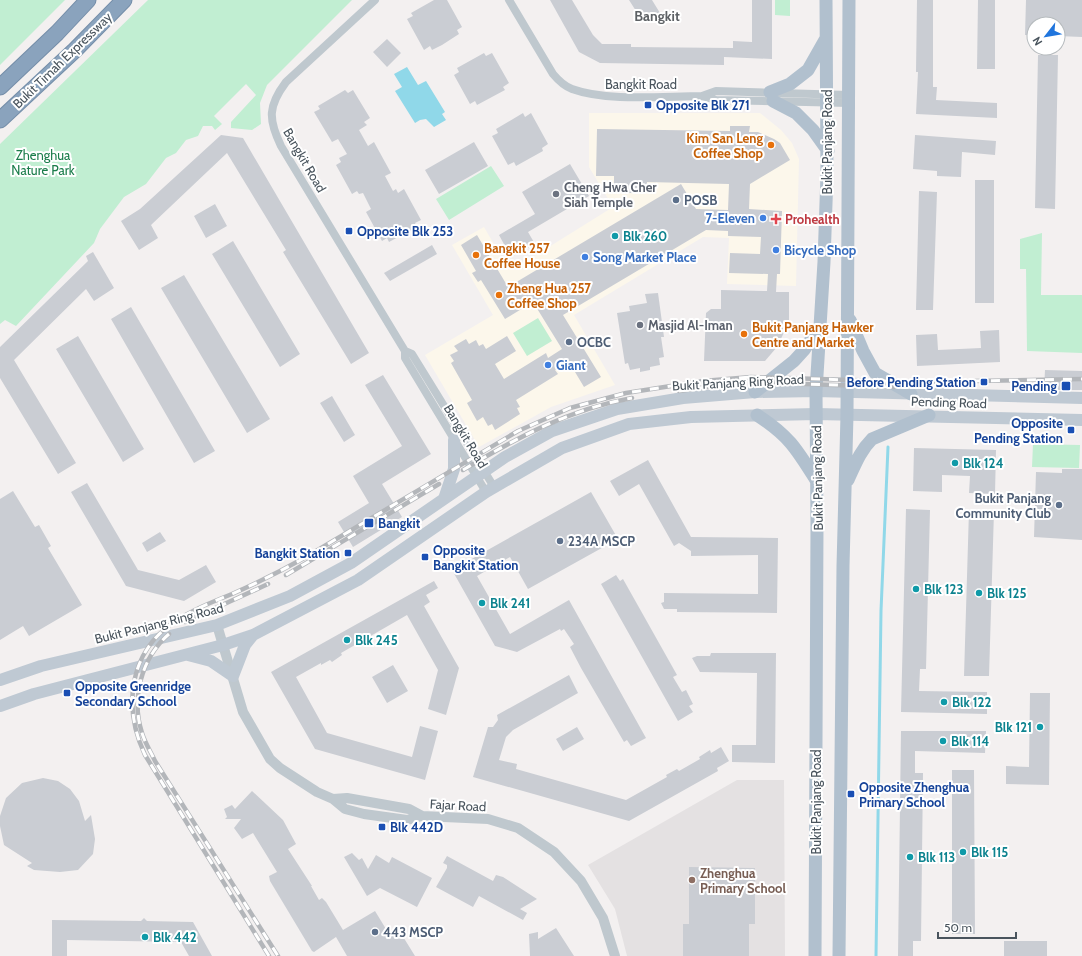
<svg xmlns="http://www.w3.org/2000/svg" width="1082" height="956" viewBox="0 0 1082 956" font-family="Cabin,sans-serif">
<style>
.commercial{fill:#fcf7eb}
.education{fill:#e4e1e2}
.green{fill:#c1eed2}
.water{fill:#90d8e9}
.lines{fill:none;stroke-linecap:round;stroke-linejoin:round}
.stream{stroke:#90d8e9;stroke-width:3}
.building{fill:#cacdd3}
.motorway-casing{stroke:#758ea9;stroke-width:17}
.minor{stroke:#bfc8ce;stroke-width:8}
.tertiary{stroke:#bfc8ce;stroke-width:10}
.secondary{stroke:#bfc9d3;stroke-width:12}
.primary{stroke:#b1c0ce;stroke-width:13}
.motorway{stroke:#8aa3bd;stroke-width:15}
.rail-casing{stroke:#b3b6ba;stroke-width:4.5}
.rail{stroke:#fff;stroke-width:3;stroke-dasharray:9;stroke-linecap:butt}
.transit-dot{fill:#1a4fb4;stroke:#fff;stroke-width:1.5}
.food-dot{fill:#e8710a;stroke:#fff;stroke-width:1.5}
.worship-dot{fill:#6b7280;stroke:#fff;stroke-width:1.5}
.service-dot{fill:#5c6f8a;stroke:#fff;stroke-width:1.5}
.shop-dot{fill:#3f7fe0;stroke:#fff;stroke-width:1.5}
.health-dot{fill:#e0444e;stroke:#fff;stroke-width:1.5}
.culture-dot{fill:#0f9aa8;stroke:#fff;stroke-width:1.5}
.education-dot{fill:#8d6e63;stroke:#fff;stroke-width:1.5}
.labels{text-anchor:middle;stroke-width:4;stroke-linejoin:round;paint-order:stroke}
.street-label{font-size:13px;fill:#49545d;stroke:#fff}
.transit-label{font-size:13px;font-weight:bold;fill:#164399;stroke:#fff;text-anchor:start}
.food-label{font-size:13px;font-weight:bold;fill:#c56008;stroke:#fff;text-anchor:start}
.park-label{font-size:13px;fill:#1b7d4b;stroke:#fff}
.worship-label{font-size:13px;font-weight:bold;fill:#5b616d;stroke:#fff;text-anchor:start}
.service-label{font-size:13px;font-weight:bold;fill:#4e5e75;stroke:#fff;text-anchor:start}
.shop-label{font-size:13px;font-weight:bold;fill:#366cbe;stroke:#fff;text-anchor:start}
.health-label{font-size:13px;font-weight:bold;fill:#be3a42;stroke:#fff;text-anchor:start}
.culture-label{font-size:13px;font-weight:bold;fill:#0d838f;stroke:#fff;text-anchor:start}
.education-label{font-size:13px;font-weight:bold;fill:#785e54;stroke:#fff;text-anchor:start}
.neighbourhood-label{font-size:14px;font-weight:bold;fill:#5d6165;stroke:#fff}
</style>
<rect width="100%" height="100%" fill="#f3f0f0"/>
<path class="commercial" d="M589,113H760L781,130L792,143L799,159L796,286L727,284L729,238L703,237L574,315L615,385L551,407L479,447L425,355L493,315L452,245L484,227L505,263L520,265L613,207L589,167Z"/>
<path class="education" d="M737,780H784L785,956H627L615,909L588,865Z"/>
<path class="green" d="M0,0H65L0,65Z
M148,0H352L267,85L260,103L261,124L252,130L231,128V122L256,95L246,84L214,116L222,124L215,130L212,126H203L198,136L186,140L176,153L166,158L146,184L124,197L100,229L94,243L16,326L5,320L0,324V144Z
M775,0H790V16L775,15Z
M491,166L504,186L449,220L436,199Z
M1042,233L1041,295H1082V353L1027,351L1026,269H1020V239Z
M538,318L552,341L527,356L513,333Z
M1033,444L1080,445L1079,468L1032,467Z"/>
<path class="water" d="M407,67L418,85L426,81L445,112L442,114L446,120L434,127L426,119L420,120L415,123L395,91L402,87L394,74Z"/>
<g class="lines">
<path class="stream" d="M876,956L881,611L888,447"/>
</g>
<path class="building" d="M434,0H447L462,27L457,30L459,34L442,45L432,50L430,46L424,50L407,19L413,16L411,13Z
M550,0H572L593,35L602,44H631V47L733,48V41L752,42V0H772V59L724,57V65L600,63L579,52Z
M629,0H652L660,13L643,22Z
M917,0H933V87H937L936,100L997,103V118L916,114L918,72H916Z
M978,0H995V69H977Z
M1026,0H1082V37L1058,36V24H1034V35H1025Z
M387,39L401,53L387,67L373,52Z
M484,53L486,56L492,53L509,83L503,87L505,90L477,105L475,101L470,104L454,75L459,72L457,68Z
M1038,55H1058L1055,209L1035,208Z
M345,90L348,93L353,90L370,118L364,122L367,125L359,130L368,146L374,142L391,173L385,176L393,191L396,189L398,193L404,189L421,220L415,223L417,227L389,242L387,238L382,241L366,212L371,209L363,193L359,194L357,191L352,194L336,165L341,162L339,158L347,154L338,139L332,142L314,112L320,109L318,106Z
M523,113L525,117L531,113L548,144L542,148L543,151L516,166L514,162L508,165L492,136L498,133L496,129Z
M730,126H750L749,132H758L774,139L780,143L790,160L750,184L749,209L782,211L780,274H777L776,292H789V322L777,347L765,361H704L706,313L711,309H721V290L767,291L768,274L729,273L730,253L760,254L761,237L728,236V231L706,230L563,315L601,377L584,387L569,362L555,370L558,374L516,400L520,407L517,408L520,414L495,430L492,424L488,426L483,417L477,421L467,403L472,400L451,363L454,361L450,355L458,351L454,346L466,339L469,344L476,340L479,346L483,344L486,349L507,336L516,351L495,364L504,379L546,353L548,358L562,349L533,302L505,319L481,280L478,282L472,273L476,271L461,245L477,235L508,287L681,184L696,209L728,210L729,184L647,182L646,193H614V176H596L597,129L730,131Z
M221,135L243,138L369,353L351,364L283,252L286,250L227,153L151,225L158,238L139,250L121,221L140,209Z
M915,135L996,141L995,155L962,152L961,177L937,176V171L913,169Z
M474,142L488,166L439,194L425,170Z
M570,164L589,196L528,232L535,244L511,257L499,235L535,214L522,192Z
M975,180H994V303H975Z
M919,191L937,192L933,310H916Z
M215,204L227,226L206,238L194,216Z
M233,241L300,354L280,367L212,254Z
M432,245L437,254L390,281L384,273Z
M93,252L114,288L94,301L86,289L14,360L76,463L58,474L0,378V347L88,261L86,256Z
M184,275L270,419L247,433L161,288Z
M658,293L664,337H661L664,357L659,358L660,365L650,367V370L640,372V368L630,370L628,363L625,364L617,313L630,311L629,306L647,303L645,294Z
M131,307L215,451L194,463L111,319Z
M999,330L1000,362L917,366L916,335L937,334L938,350L981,348L980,331Z
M78,336L144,449L123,462L56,349Z
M1045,370L1082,371V390H1044Z
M383,375L431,454L382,484L402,517L353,547L338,522L369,503L353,476L402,446L365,385Z
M332,396L355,435L344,442L320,403Z
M914,448L996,450L995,494L969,493L970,476L942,475V492L913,491Z
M648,460L691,537L778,538L777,613L677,612V609H664L661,603L664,602V593L758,594V555L691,556V551L679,543L674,546L639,484L619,496L610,481Z
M1062,469H1082V540L1034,537L1036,472L1062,473Z
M87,483L138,570L179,580L206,565L216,582L184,601L126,586L71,492Z
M13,491L35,527L39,525L51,546L48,548L82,605L29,636L23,626L0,640V499Z
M591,492L618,539L528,589L510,557L477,576L510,634L569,600L646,738L631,746L627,740L624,742L581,668L570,647L574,644L564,629L561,631L560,629L517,652L495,646L452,570Z
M906,509L930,510L926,669H920L919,691L987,692V714L901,712Z
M969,510L994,511L989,676H964Z
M160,532L166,541L147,552L142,543Z
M616,575L620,581L623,579L677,675L673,677L682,692L686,690L693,704L689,706L693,712L678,721L601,584Z
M434,581L438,588L426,595L430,602L424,606L459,668L446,715L428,709L438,670L407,615L341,653L342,655L332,662L330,660L321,665V663L296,677L327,733L412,757L420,726L438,731L425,780L315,749L271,672Z
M711,653H776L775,763L732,762V745H756L757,673L700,672L692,658L697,656H710Z
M393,665L408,691L387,703L372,677Z
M569,675L578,693L513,730L506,737L499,760L517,764L516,769L626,800L667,777L666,775L677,769L679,771L700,759L699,757L710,750L711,753L721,747L729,761L717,768L718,771L629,821L473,777L488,727H493L498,720L497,715Z
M1030,693H1050L1049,785L1006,784V766L1029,767Z
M577,727L584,739L563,751L556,739Z
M901,731H986L985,753L915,751V773H923L921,941H913V956H898Z
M952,770H974L975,934H952Z
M43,778L58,781L70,789L79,801L85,821L91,815L95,839L93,854L78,870L60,872L34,870L27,866L32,863L4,845L0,826V816L6,798L22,783Z
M252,791L283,820L296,844L288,849L312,886H311L319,900L322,898L326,902L343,930L375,911L386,929L398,937L402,935L415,956H347L336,937L314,952L312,951L270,881L269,876L277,872L253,833L242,839L234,828L241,819H225L227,817L224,809L232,805L235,809Z
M352,853L359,860L362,858L368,869L376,855L389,863L392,857L432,878L417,907L380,888L367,896L344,857Z
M447,856L493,881L496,875L503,877L537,899L520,909L527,913L523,920L479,896L473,907L436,887L447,868V865L443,863Z
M689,867L755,868V924H749V956H683V924H689Z
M144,918L147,921L193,922L212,956H189L181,942L67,940V956H52V920L141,921Z
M556,928L574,956H530L529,934L538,932V939Z
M1004,941H1047V956H1004Z"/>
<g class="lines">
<defs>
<path id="motorway" d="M0,87L57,33L88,0
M0,120L75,50L124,0"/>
</defs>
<use href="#motorway" class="motorway-casing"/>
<path class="minor" d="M375,0L286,82C268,106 268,119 281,146L405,351L412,354L494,487
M509,0L553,74C558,80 564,86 572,89C608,102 663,96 702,96L716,100L849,103
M702,96L716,91L849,95
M405,351V358L486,492"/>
<path class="tertiary" d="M217,625L243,712L270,759L280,768L317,792L333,799L345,809L364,814L407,820L422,816L488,819L518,828L554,852L581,881L603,918L615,956
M333,799L347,798L409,809L422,816"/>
<path class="secondary" d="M444,499L454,469V440
M188,655L211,661L233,676L245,645L253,635
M0,680L41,666L217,625L290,596L351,563L505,457L552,431L617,409L683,398L755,392L816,391L1082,398
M0,706L34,694L223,645L253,635L358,580L486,492L562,448L629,424L691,417L816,414L1082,420"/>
<path class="primary" d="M770,92L790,84L808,70L825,40
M773,101L796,113L813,130L828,151
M850,320L863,351L875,373L911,394
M755,392L794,361L804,350L818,329
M757,415C789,436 796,448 816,480
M848,480C855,465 860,451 872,439L929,415
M815,956L817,526L816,391L824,262L827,174L826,0
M839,956L843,566L847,415L849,0"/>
<use href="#motorway" class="motorway"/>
<defs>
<path id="rail" d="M775,383L894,387
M679,391L715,386
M463,470C516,438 570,409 632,398
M286,575L439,484
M185,622L268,584
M169,634C141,658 131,699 142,733C145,743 151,752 155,761L278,956
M269,956L145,755C123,708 128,653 174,622C192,610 212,602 232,594C257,583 281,571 306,557L518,431L570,408L626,393L703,381L751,377L916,382L1082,379"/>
</defs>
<use href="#rail" class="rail-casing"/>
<use href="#rail" class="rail"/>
</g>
<g class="transit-dot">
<rect x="644" y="101" width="8" height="8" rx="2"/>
<rect x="345" y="227" width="8" height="8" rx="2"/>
<rect x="980" y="378" width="8" height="8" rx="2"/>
<rect x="1061" y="381" width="10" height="10" rx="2"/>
<rect x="1067" y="426" width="8" height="8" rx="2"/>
<rect x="364" y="518" width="10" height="10" rx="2"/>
<rect x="344" y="549" width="8" height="8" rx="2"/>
<rect x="421" y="553" width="8" height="8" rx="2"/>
<rect x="63" y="689" width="8" height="8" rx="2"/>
<rect x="847" y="790" width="8" height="8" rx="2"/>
<rect x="378" y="823" width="8" height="8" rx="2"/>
</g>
<g class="food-dot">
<circle cx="771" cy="145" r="4"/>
<circle cx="476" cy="255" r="4"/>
<circle cx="499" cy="295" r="4"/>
<circle cx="744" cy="334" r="4"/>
</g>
<g class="worship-dot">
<circle cx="556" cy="194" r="4"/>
<circle cx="640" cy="325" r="4"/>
</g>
<g class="service-dot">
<circle cx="676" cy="200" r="4"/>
<circle cx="569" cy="342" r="4"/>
<circle cx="1059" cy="505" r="4"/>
<circle cx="560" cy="541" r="4"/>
<circle cx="375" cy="932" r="4"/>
</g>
<g class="shop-dot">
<circle cx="763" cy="218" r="4"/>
<circle cx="776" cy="250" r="4"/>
<circle cx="585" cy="257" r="4"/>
<circle cx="548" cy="365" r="4"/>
</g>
<path class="health-dot" d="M774 213h4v4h4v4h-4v4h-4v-4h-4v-4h4z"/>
<g class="culture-dot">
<circle cx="615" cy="236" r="4"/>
<circle cx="955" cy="463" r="4"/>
<circle cx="916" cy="589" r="4"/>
<circle cx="979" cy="593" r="4"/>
<circle cx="482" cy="603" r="4"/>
<circle cx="347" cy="640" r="4"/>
<circle cx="944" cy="702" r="4"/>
<circle cx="1040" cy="727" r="4"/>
<circle cx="943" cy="741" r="4"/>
<circle cx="963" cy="852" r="4"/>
<circle cx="910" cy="857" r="4"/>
<circle cx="145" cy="937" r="4"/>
</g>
<circle class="education-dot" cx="692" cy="880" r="4"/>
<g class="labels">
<g class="street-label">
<text transform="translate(62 60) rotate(-44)" y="5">Bukit Timah Expressway</text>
<text x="641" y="89">Bangkit Road</text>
<text transform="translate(827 142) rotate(-90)" y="5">Bukit Panjang Road</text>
<text transform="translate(305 160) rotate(60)" y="5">Bangkit Road</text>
<text transform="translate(738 382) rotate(-3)" y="5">Bukit Panjang Ring Road</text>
<text transform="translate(949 402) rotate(2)" y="5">Pending Road</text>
<text transform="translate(466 436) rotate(59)" y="5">Bangkit Road</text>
<text transform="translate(817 478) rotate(-91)" y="5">Bukit Panjang Road</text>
<text transform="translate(159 623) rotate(-14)" y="5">Bukit Panjang Ring Road</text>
<text transform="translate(816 802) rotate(-90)" y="5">Bukit Panjang Road</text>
<text transform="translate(458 805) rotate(3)" y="5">Fajar Road</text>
</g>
<g class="transit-label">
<text x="656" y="110">Opposite Blk 271</text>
<text x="357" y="236">Opposite Blk 253</text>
<text x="976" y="387" text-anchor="end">Before Pending Station</text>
<text x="1057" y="391" text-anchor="end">Pending</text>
<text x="1063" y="428" text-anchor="end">Opposite<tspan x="1063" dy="15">Pending Station</tspan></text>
<text x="378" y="528">Bangkit</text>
<text x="433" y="555">Opposite<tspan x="433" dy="15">Bangkit Station</tspan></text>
<text x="340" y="558" text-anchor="end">Bangkit Station</text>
<text x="75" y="691">Opposite Greenridge<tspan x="75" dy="15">Secondary School</tspan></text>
<text x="859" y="792">Opposite Zhenghua<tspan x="859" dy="15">Primary School</tspan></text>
<text x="390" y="832">Blk 442D</text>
</g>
<g class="food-label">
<text x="763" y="143" text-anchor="end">Kim San Leng<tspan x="763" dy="15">Coffee Shop</tspan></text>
<text x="484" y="253">Bangkit 257<tspan x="484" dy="15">Coffee House</tspan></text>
<text x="507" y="293">Zheng Hua 257<tspan x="507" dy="15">Coffee Shop</tspan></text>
<text x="752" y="332">Bukit Panjang Hawker<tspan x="752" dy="15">Centre and Market</tspan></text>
</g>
<g class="park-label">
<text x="43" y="160">Zhenghua<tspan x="43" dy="15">Nature Park</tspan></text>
</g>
<g class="worship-label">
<text x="564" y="192">Cheng Hwa Cher<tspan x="564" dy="15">Siah Temple</tspan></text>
<text x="648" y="330">Masjid Al-Iman</text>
</g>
<g class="service-label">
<text x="684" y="205">POSB</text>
<text x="577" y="347">OCBC</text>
<text x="1051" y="503" text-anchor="end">Bukit Panjang<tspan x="1051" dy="15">Community Club</tspan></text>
<text x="568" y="546">234A MSCP</text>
<text x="383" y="937">443 MSCP</text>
</g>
<g class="shop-label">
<text x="755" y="223" text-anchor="end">7-Eleven</text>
<text x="784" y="255">Bicycle Shop</text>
<text x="593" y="262">Song Market Place</text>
<text x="556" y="370">Giant</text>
</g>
<g class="health-label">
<text x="785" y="224">Prohealth</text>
</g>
<g class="culture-label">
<text x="623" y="241">Blk 260</text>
<text x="963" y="468">Blk 124</text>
<text x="924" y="594">Blk 123</text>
<text x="987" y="598">Blk 125</text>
<text x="490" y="608">Blk 241</text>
<text x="355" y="645">Blk 245</text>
<text x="952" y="707">Blk 122</text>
<text x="1032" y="732" text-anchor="end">Blk 121</text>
<text x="951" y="746">Blk 114</text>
<text x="971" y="857">Blk 115</text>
<text x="918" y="862">Blk 113</text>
<text x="153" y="942">Blk 442</text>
</g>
<g class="education-label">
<text x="700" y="878">Zhenghua<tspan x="700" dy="15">Primary School</tspan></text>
</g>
<g class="neighbourhood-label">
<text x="657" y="21">Bangkit</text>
</g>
</g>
<g transform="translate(1046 36) rotate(239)"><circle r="19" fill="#ffffff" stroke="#b6bbbe"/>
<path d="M0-3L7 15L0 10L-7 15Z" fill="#2075dd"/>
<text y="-6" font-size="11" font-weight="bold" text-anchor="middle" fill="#49545d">N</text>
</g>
<path d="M938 932v6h78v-6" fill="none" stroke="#49545d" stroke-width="2"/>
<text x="944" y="932" font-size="12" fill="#49545d" stroke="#ffffff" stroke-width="3" paint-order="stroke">50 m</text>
</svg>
